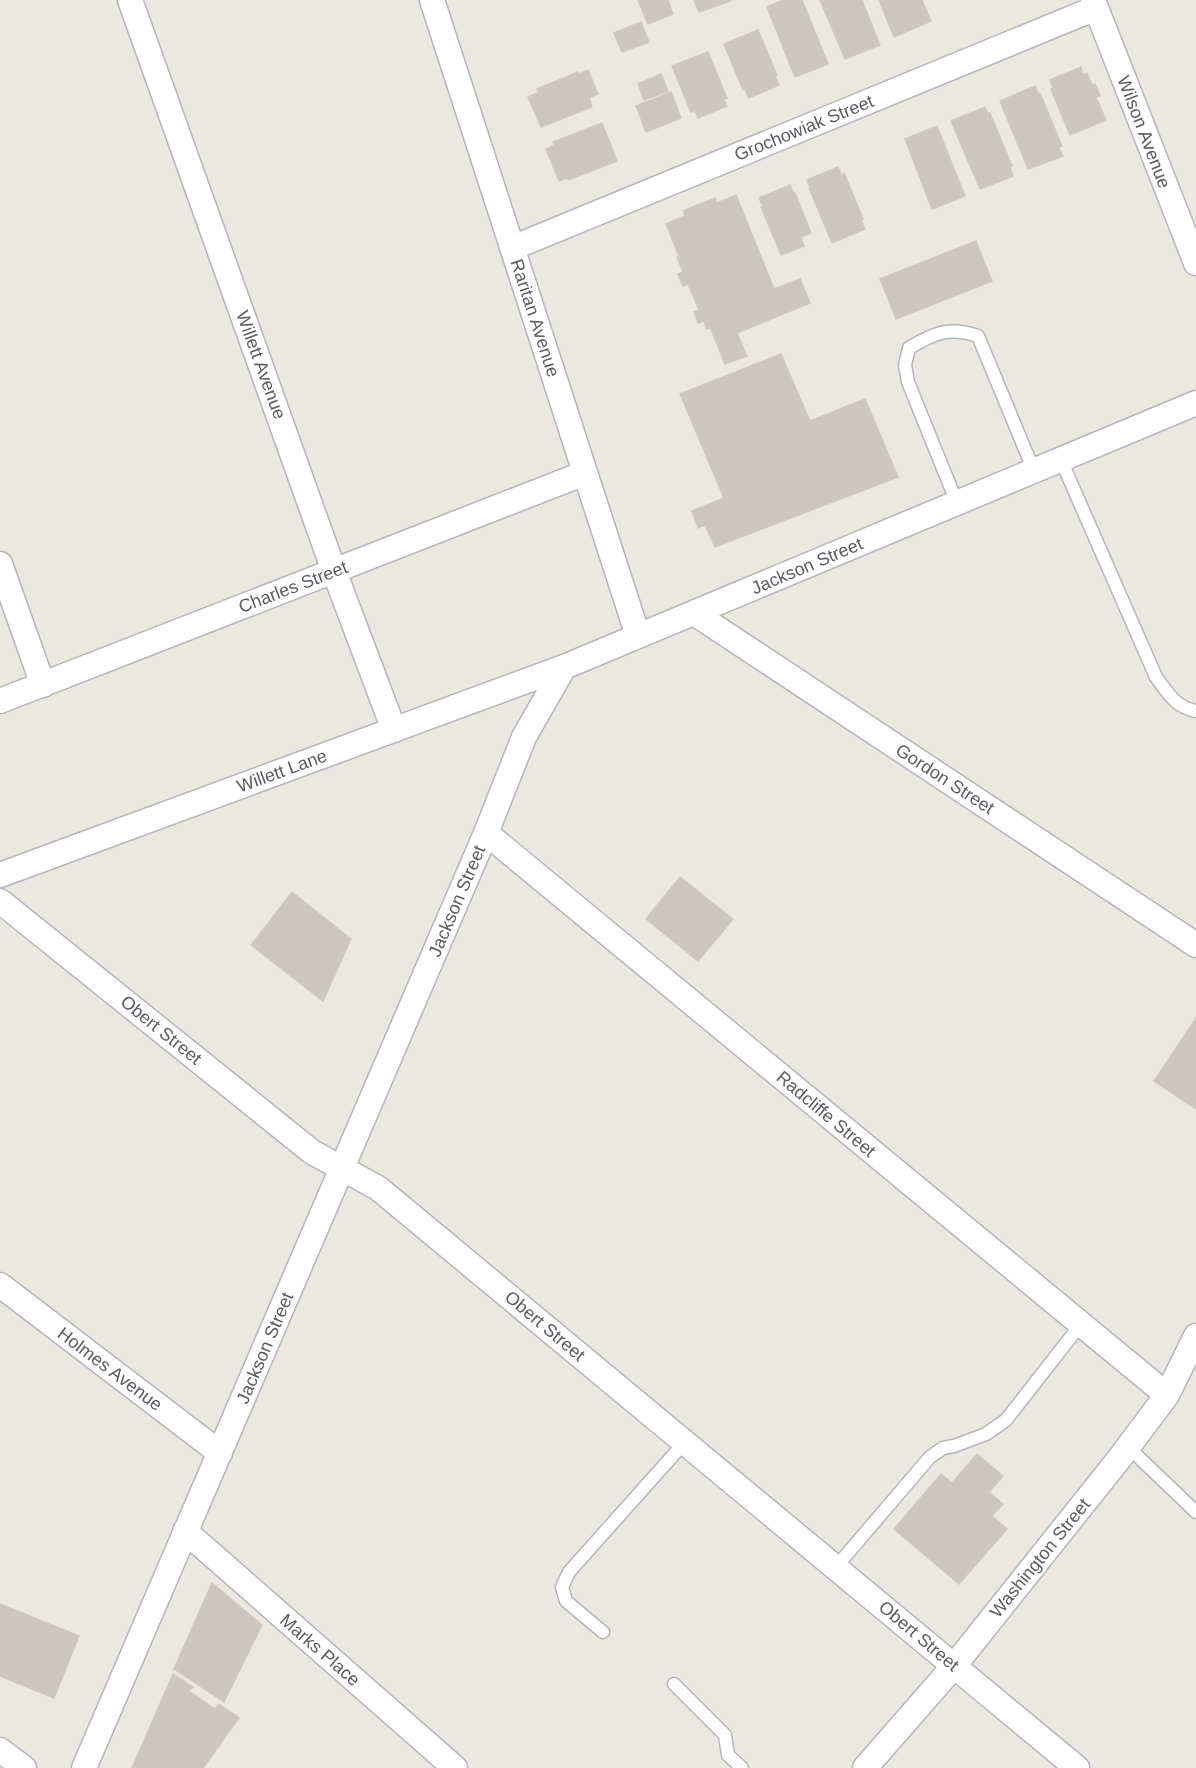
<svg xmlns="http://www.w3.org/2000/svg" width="1196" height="1768" viewBox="0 0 1196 1768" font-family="Helvetica,sans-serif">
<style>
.building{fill:#cbc6c0;stroke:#d0c9be;stroke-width:1.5}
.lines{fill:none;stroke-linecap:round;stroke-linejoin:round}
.service-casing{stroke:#b2b6ba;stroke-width:15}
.minor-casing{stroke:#b2b6ba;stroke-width:27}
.service{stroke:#fff;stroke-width:12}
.minor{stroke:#fff;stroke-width:24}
.labels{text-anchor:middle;stroke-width:5;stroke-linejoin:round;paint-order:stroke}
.street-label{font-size:18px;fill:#585c60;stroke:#fff}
</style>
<rect width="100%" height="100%" fill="#ebe8df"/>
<path class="building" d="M638,0H668L673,14L648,24Z
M694,0H730L731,1L699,12Z
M783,0H802L828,64L795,77L767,7Z
M820,0H862L880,45L845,59Z
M879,0H922L931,21L894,37Z
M641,22L649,42L622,52L614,33Z
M758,30L777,75L775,76L779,85L749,98L745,89L743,90L724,44Z
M708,52L727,98L724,99L727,106L698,118L695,111L691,112L672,66Z
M1081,67L1083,75L1087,73L1092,85L1095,84L1100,96L1096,97L1106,120L1070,135L1051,89L1053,88L1050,80Z
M588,70L598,94L589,98L592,107L541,127L528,97L538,93L537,89L578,72L579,74Z
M661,74L668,91L644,100L638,84Z
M1035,86L1038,94L1040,93L1062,146L1059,148L1063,156L1028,169L1000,101Z
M671,92L681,118L646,132L636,106Z
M985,107L988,114L990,113L1012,166L1010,167L1013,176L980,189L951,121Z
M602,123L617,161L568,180L567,178L559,181L546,149L554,145L553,142Z
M937,126L965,196L932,209L905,139Z
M838,167L841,175L844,173L863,219L861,220L865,229L832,243L809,188L810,187L807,180Z
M790,185L794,194L795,193L811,233L801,237L804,246L781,255L761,207H763L759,198Z
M736,195L774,289L800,279L810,303L737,333L747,356L725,364L710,327L707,329L704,321L698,323L694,312L699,310L688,284L683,286L678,274L683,272L677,257L679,256L666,224L685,216L683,211L715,198L717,203Z
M976,241L992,281L896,319L880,279Z
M781,354L810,421L865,399L898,477L715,547L705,525L698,528L692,511L724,498L680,394Z
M680,877L733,919L698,961L646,919Z
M292,892L351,939L323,1001L251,945Z
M1196,1018V1109L1154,1081Z
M977,1454L1003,1476L989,1492L1003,1504L992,1516L1007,1529L959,1584L894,1529L941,1474L952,1483Z
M212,1583L262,1625L224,1702L174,1669Z
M0,1604L79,1636L54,1698L0,1676Z
M173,1674L193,1687L189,1691L215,1709L219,1704L239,1718L203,1768H132Z"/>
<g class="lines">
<defs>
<path id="service" d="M1061,460L1156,677C1168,693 1175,707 1196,711
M957,503L908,382L905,365L909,348C934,333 950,326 978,336L1034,471
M1128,1447L1196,1512
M836,1567L930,1457L943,1448L954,1446L986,1434L1006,1420L1081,1324
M603,1632L566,1601L562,1587L569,1572L685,1442
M674,1684L725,1735L728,1755L742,1768"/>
<path id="minor" d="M130,0L334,571L394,730
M432,0L638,636
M1093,0L1196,263
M512,248L1096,8
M0,564L43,685
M694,613L1196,945
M0,701L585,473
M486,833L1167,1395
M0,875L564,667L1196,403
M0,901L312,1152L378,1188L1077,1768
M0,1285L220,1453
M185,1531L455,1768
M0,1750L24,1768
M84,1768L486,833L524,737L564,667
M865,1768L954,1666L1119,1459L1167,1395L1196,1336"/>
</defs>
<use href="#service" class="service-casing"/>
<use href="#minor" class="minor-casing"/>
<use href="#service" class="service"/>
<use href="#minor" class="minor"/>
</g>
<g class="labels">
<g class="street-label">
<text transform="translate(804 128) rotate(-22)" y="6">Grochowiak Street</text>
<text transform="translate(1144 132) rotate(69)" y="6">Wilson Avenue</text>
<text transform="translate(535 318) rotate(72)" y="6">Raritan Avenue</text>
<text transform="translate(261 365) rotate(70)" y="6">Willett Avenue</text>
<text transform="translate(807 566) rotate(-23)" y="6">Jackson Street</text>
<text transform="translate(293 587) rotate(-21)" y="6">Charles Street</text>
<text transform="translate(282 771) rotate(-20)" y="6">Willett Lane</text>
<text transform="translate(945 779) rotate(33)" y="6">Gordon Street</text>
<text transform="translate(457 901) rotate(-67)" y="6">Jackson Street</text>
<text transform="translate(161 1030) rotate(39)" y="6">Obert Street</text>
<text transform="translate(826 1114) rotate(40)" y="6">Radcliffe Street</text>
<text transform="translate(545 1326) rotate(40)" y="6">Obert Street</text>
<text transform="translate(265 1348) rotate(-67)" y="6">Jackson Street</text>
<text transform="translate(110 1369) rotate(37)" y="6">Holmes Avenue</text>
<text transform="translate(1040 1558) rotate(-51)" y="6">Washington Street</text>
<text transform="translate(919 1636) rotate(40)" y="6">Obert Street</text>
<text transform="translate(320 1650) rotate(41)" y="6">Marks Place</text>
</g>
</g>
</svg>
